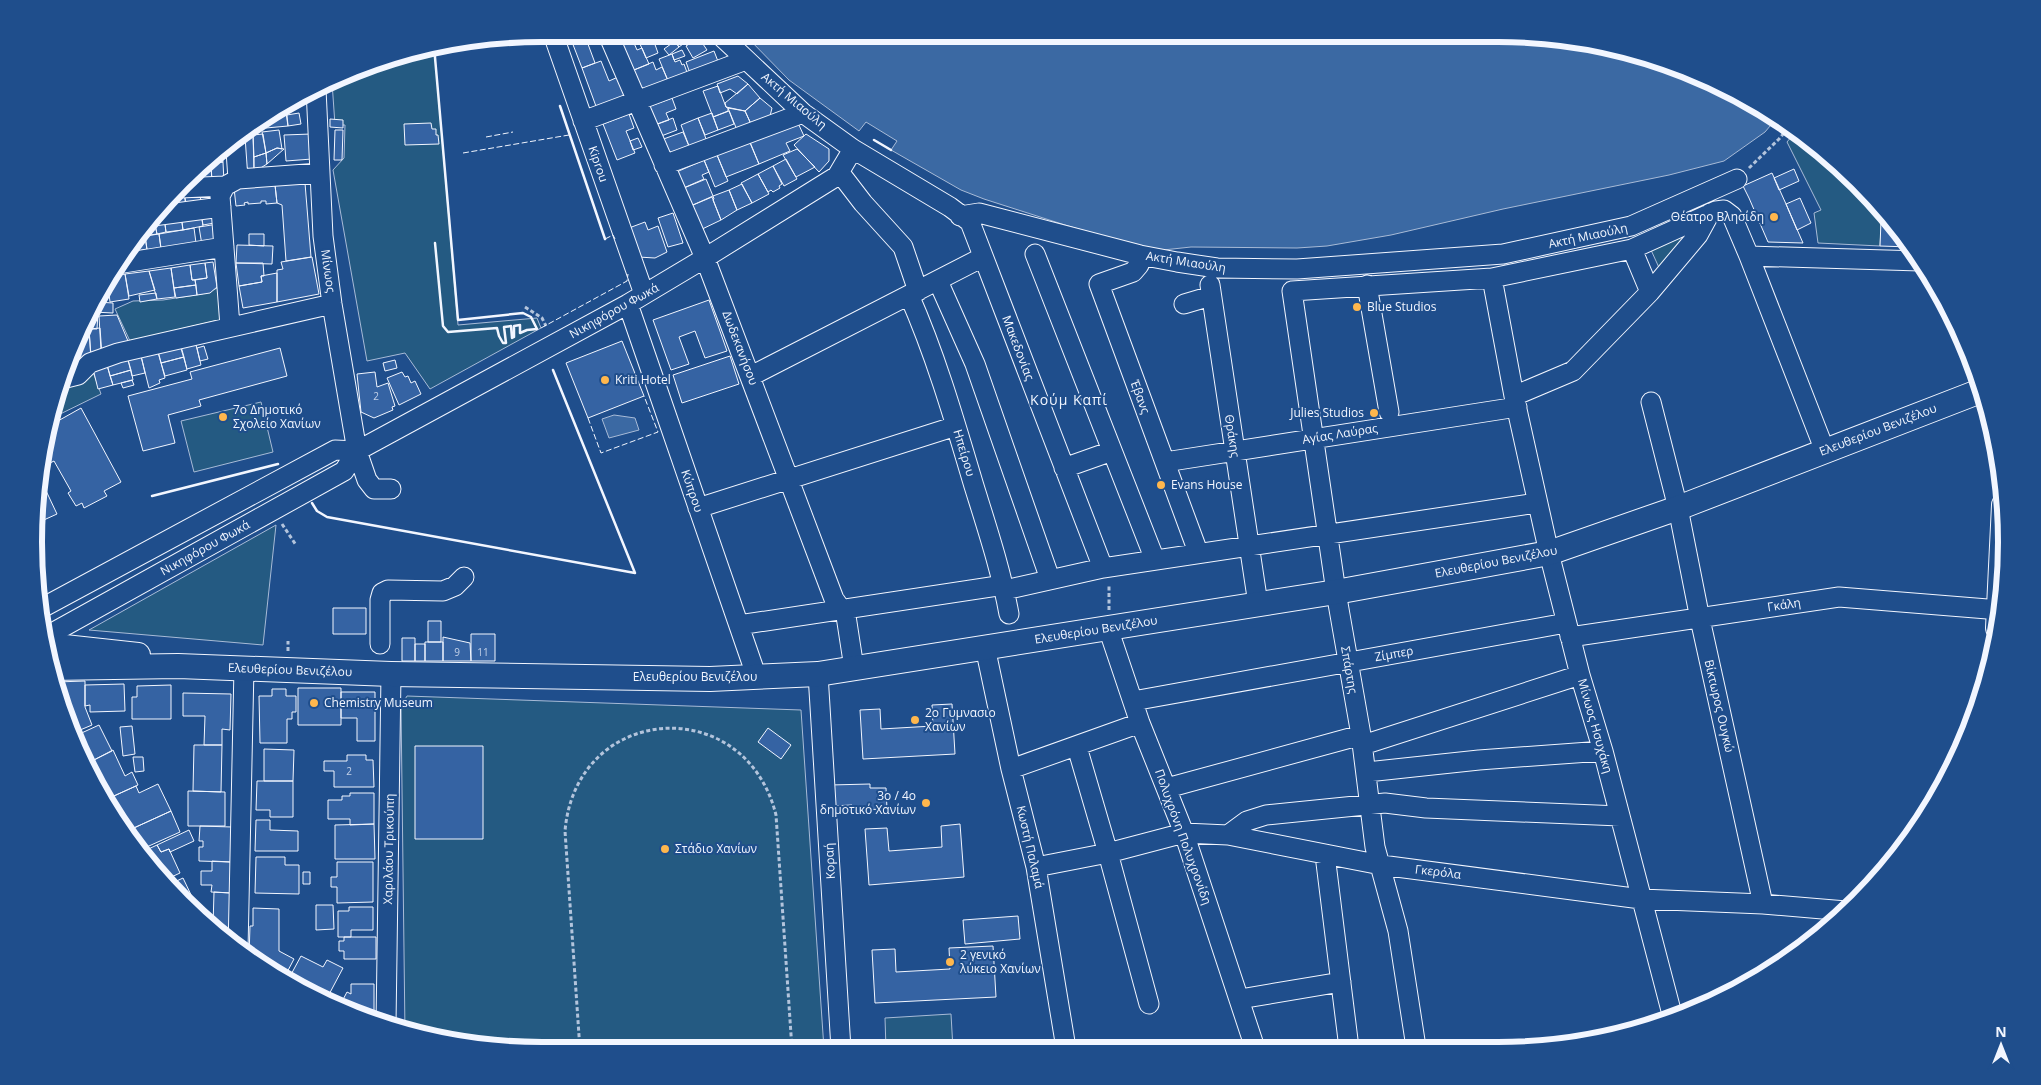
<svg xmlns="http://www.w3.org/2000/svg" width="2041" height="1085" viewBox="0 0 2041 1085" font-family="'Open Sans',sans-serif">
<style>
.green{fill:#245a82;stroke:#a8bbd7}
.water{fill:#3b69a3;stroke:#a8bbd7}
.building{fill:#3563a3;stroke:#f2f6ff}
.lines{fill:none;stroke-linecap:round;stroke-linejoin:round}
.minor-casing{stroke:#f2f6ff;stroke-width:21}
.major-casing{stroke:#f2f6ff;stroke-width:26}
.path{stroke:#b3c4dc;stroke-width:3;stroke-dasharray:4 2.5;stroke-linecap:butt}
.minor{stroke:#1f4e8c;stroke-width:19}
.major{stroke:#1f4e8c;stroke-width:24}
.fence{stroke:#f2f6ff;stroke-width:1;stroke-dasharray:6 2.5;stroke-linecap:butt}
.wall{stroke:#f2f6ff;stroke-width:2.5}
.poi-dot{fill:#ffb74d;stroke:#1f4e8c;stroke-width:2}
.labels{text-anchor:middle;stroke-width:4;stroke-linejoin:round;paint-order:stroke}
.number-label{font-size:10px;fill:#c3d1e8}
.street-label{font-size:12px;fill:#f2f6ff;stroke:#1f4e8c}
.poi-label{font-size:12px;fill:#f2f6ff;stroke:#1f4e8c;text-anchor:start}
.neighbourhood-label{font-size:14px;letter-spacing:1px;fill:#f2f6ff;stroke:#1f4e8c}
.rim{fill:none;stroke:#f2f6ff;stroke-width:6}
</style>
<rect width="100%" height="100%" fill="#1f4e8c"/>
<path class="green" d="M434,46L458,325L537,318L541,328L430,389L405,353L367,361L333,170L344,158L345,125H335L332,82L379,61Z
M1796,131L1808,139L1881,207L1883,210L1882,211L1880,246L1818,243L1814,213L1821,210L1787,142Z
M1693,229L1661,272L1651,250Z
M223,286L227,318L130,341L115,309L133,301L163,300L202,294Z
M92,369L101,394L50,419L59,387Z
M261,402L273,452L194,472L181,421Z
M276,525L263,645L89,630Z
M407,696L801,710L824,1049L510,1050L405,1032L401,706Z
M951,1014L953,1049H886L885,1018Z"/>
<path class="water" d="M744,34L1531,35L1630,51L1724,86L1776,119L1765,132L1724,161L1669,175L1503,209L1391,235L1327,246L1297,248L1191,247L1154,251L1065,225L984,199L961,190L891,150L897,141L866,122L859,131L789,80Z
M614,415L635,418L639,430L609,438L602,419Z"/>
<path class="building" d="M569,34H582L583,37L572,42Z
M613,34H633L634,35L617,43Z
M672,34H696L679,47L670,35Z
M585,36L595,63L582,68L572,42Z
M631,36L637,50L642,48L649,64L629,72L617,43Z
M699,38L707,50L693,58L686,46Z
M653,39L658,53L646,58L640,44Z
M675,41L679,47L669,55L664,49Z
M682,50L685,56L674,60L672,54Z
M714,51L719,64L691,76L686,62Z
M672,54L675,62L680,60L682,65L684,64L688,75L669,83L659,59Z
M601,61L609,81L618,77L626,98L597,109L582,68Z
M653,62L656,70L662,67L669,83L639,96L629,72Z
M738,76L748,84L737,94L730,89L720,93L717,84Z
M748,84L760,98L745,111L726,107L725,103Z
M718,86L726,107L728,108V111L713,117L703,91Z
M672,98L676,109L666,113L669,120L652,126L645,108Z
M760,98L772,108L769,120L751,124L745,111Z
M728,108L745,111L751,124L737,130Z
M729,111L734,124L718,130L713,117Z
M286,113L288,126L266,128L265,117Z
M299,113L301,124L288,126L287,115Z
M712,113L718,130L705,135L698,118Z
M629,114L634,128L626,131L635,153L617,160L603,124Z
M673,118L677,130L656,138L652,126Z
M698,118L708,144L691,151L681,125Z
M330,119L343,120V128L330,127Z
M260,121V129L254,130V125Z
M431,123L432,129H436V135H438L439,144L405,145L404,124Z
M798,123L804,136L786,143L790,151L759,164L750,143Z
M254,125L255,132L241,133Z
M279,130L282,149L277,148L266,153L262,132Z
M335,130H343L342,160H334Z
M683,132L691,151L665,160L658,141Z
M241,133H253L254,172L240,173Z
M263,134L266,153L254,157L253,135Z
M311,134L312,159L286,161L284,135Z
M806,134L829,149V161L819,172L794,145Z
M638,138L642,147L633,150L630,141Z
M750,142L759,164L726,177L717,155Z
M277,148L284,149L267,164L266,153Z
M222,149L223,162L211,163V159Z
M797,149L815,167L796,177L783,155Z
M266,153L267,164L254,172V157Z
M717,155L728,181L715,187L704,160Z
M786,159L797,179L784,186L773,166Z
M704,160L709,172L702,175L704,179L679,190L672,174Z
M223,162L224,182H212L211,163Z
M773,166L782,184L779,186L780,188L773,192L771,190L768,192L758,174Z
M203,167H211L212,182L193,183V176Z
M1794,169L1799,181L1779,190L1774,178Z
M1772,173L1786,204L1803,243L1768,242L1749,198L1743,186Z
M758,174L769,194L752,203L741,183Z
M706,179L713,196L686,208L679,190Z
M305,183L311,257L286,261L282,205L277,203L275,185Z
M742,184L752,203L737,210L729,190Z
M275,185L277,203L266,204V201H261V203L248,204V202L244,203L245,205L236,206L234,188Z
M199,190L202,206L186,208L184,192Z
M729,190L737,210L721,220L713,200L714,199L713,196Z
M176,192H184L187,209L176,211L173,195Z
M173,195L176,211L160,207Z
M712,197L721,220L696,232L686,208Z
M1800,198L1811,223L1797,230L1786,204Z
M218,210L220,222L203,225L201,213Z
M201,213L203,226L183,230L181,216Z
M673,213L683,243L668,247L658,218Z
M181,214L183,230L166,232L164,217Z
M164,217L166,232L157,234L154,219Z
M154,220L157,234L137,237L149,221Z
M1881,221H1891L1910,247L1880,246Z
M645,222L648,230L658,226L667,252L655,258L638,257L629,228Z
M218,224L221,242L202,245L199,227Z
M194,228L196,243L161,249L159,234Z
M159,234L161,248L147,250L145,236Z
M249,234H264V246L249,245Z
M145,236L147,249L125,253L137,237Z
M237,245L273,246L272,264L236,263Z
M312,257L319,294L277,302V270L283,269L281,262Z
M213,262L217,287L210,293L197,295L195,280L207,278L205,263Z
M205,263L207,278L192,280L190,265Z
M236,263H263L264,276H261L262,282L239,286Z
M190,265L192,280H195L196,285L174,288L171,268Z
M171,268L175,297L157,299L149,271Z
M149,271L155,290L129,296L125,274Z
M277,273V302L243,308L239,286L262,282L261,276Z
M125,274L129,299L110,302L109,294L103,295L102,292L111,277Z
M196,285L197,295L176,298L174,288Z
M156,293L157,299L140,302L139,295Z
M709,300L727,351L705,358L695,331L679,337L689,364L671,370L653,320Z
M97,302L113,303V313L93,312Z
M92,312H98L97,329H89Z
M117,315L128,341L101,351L99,316Z
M100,328L102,355L91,356L89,329Z
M89,329L91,360L81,362L80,334L82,330Z
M195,341L201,365L187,369L180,345Z
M622,341L644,396L588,418L566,363Z
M180,343L184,357L161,363L157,349Z
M204,346L208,359L200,361L197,348Z
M280,348L287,376L199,400L201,406L168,415L175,443L143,451L128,396L192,379L190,372Z
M158,351L165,378L159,380L160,383L149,388L141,356Z
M71,352H73L74,367L66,368Z
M141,356L145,373L132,376L128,360Z
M730,356L739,384L682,403L673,375Z
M184,357L187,370L165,376L161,363Z
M128,360L131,370L110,376L107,365Z
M395,360L397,368L385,371L383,363Z
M107,365L113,385L98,389L93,369Z
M131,370L133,380L113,385L110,376Z
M375,372L377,387L388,383L395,406L392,407L393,410L374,418L361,412L357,374Z
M402,372L405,377L408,376L411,383L415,381L421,394L399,405L387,378Z
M132,380L134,385L123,388L121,383Z
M81,408L121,482L104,491L107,496L84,508L82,503L76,506L68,493L71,491L54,461L44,466L42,463L49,426Z
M40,478L57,514L35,524V509Z
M333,608H366V634H333Z
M428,621H441V642H428Z
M471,634H495V661H471Z
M443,637L470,643L471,661H443Z
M402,638H415V661H402Z
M425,642H443V661H425Z
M415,644H425V661H415Z
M85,681V707L92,725L73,733L57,689L56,682Z
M124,684L125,711L90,712V705L85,706V685Z
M171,685V719H132V697H137V686Z
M298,688H341V725H298Z
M272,689H286V696H296V712H292V719H287V743H260L259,696H272Z
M341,692H375V741H357V718H341Z
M183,693L231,694L230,730L222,729V745H204L205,716H183Z
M952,704L955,754L863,759L860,710L880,709L881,729L933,726L932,705Z
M99,725L112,751L88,763L75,736Z
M132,726L135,754L123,756L120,727Z
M768,728L791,745L781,759L758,742Z
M194,745H222L221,792L193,791Z
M415,746H483V839H415Z
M264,749L294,750L293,781H264Z
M113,750L125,776L132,772L138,785L105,800L88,763Z
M347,755H366V760H373L374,787H334V771H324V761H347Z
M133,757H143L144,771L135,772Z
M257,781H293V817H270V810H256Z
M158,784L171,811L125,832L105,800L136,786L139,793Z
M870,784V788H886L887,809L852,810V805L831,806L830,785Z
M188,791L225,792V826H188Z
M350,793H374V824L350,825V819H328V800H342V796H350Z
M171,811L180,832L140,850L125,832Z
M256,820H270V830L298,831V851H255Z
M374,824L375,859H335V825Z
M960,824L964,877L869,885L865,829L887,828L889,851L942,847L941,826Z
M200,826L232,827L231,862L199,861V847H203V841H199Z
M189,830L194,841L170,852L169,849L161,852L157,845Z
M157,845L161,852L169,849L180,873L165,880L142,852Z
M256,857H285V865H299V894L255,893Z
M212,861L231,862V893L211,892L212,885H201V871H212Z
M337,862H373V902L337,903V887H331V877H337Z
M303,872H310V884H303Z
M183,878L193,899L188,907L168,885Z
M214,892L231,893L230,944L203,920L213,926Z
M316,905H333L334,929L316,930Z
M349,907H373V930H351V937H338V911H349Z
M253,908L279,909V951L294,959L284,978L249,956L250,926H253Z
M1018,916L1020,939L965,944L963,920Z
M344,937H376V959H344V951H339V941H344Z
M993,946L996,997L875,1003L872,950L895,949L896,972L950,969L949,948Z
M301,956L323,967L327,960L343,968L325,1002L288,980Z
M351,984H374V1020L339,1007L347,992L351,994Z"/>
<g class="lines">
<defs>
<path id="minor" d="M553,34L644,294
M608,34L705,258L834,599L846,616L854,668
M719,34L803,113L853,149L950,207L970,222L1103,568
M316,89L323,236L332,304L357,451L367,480L374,489H391
M583,121L746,60
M235,137L238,179
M664,165L803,113
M840,173L863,203L903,247L918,291
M180,188L225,186
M153,216L221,207
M960,216L979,213L1140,255L1177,262L1217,268L1297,269L1503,254L1631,226L1737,179
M1632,249L1650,292
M1035,254L1155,560
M1749,256L1920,261
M117,264L224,247
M1139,265L1133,272L1099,284L1198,552
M1492,278L1514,396L1549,553L1580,675L1603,751L1673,1018
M938,281L975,364L1050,579
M1210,285L1258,604
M1367,285L1389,412
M909,295C936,356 955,422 974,486C987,528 1001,570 1009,614
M628,304L757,678
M1184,304L1211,296
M230,326L220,196L225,186L238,179L320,173
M751,376L983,257
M62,379L78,375L90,363L118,353L332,304
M1514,396L1573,371L1650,292L1698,235L1710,213
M1651,402L1678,508L1700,619L1763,904
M1165,462L1517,407
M1064,468L1112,451
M698,508L956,426
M1005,590L1103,568L1537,503
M40,609L335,450L357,451
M739,625L1004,585
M1108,628L1140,723L1184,833L1255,1048
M45,637L344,471L357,451L628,304L705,258L837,176L853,149
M1570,637L1839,597L2000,610
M380,644V600L382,593L388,590L443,591L455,586L464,577
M985,647L1011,769L1036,867L1066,1048
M818,674L841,1049
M1133,701L1566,623
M1363,745L1580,675
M1077,747L1108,853L1149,1004
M1011,769L1140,723
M1367,772L1479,760L1603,751
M1167,788L1361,735
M1228,835L1247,821L1266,815L1385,803L1426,808L1620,816
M1325,855L1349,1048
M1036,867L1108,853L1184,833L1228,835L1381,865L1641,899L1763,904L1846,911
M238,950L244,667
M1240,999L1341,982
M386,1025L391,674
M1416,1047L1398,931L1375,847L1361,735L1336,592L1292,291L1492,278L1632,249L1716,211L1724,210L1732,216L1749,256L1825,451"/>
<path id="major" d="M1998,628L2004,505
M46,645L138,655
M50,668L178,666L391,674L710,679L818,674L1336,592L1549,553L1678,508L1983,390"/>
</defs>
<use href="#minor" class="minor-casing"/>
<use href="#major" class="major-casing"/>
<path class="path" d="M1749,168L1779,139L1789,127
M525,307L542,318L546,326
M76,340L77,352
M282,524L296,545
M1109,610V584
M288,651V641
M580,1050L565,831C576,703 745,691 776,815L792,1049"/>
<use href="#minor" class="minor"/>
<use href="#major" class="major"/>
<path class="fence" d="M486,137L513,132
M463,153L569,135
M605,239L613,235L615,239
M541,328L627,281L628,274
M588,418L601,453L658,432L644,396"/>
<path class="wall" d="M434,46L458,320L523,313L531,317L537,329L527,330L520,333V325L514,326V337L512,338L511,326L504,327L506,343H503L499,336L497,328L448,332L443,326L435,243
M560,106L605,239
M874,140L891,150
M152,496L278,464
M312,503L317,511L327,517L635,573L553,370"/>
</g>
<g class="poi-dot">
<circle cx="1774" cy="217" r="5"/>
<circle cx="1357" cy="307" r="5"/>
<circle cx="605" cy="380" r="5"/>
<circle cx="1374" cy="413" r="5"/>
<circle cx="223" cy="417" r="5"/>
<circle cx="1161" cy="485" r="5"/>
<circle cx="314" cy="703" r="5"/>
<circle cx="915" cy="720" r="5"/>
<circle cx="926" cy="803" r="5"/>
<circle cx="665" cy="849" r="5"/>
<circle cx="950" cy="962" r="5"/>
</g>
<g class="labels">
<g class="number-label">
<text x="376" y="400">2</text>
<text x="457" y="656">9</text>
<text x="483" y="656">11</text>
<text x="349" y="775">2</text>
</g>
<g class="street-label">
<text transform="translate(794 101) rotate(40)" y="4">Ακτή Μιαούλη</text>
<text transform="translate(598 164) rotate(71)" y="4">Kiprou</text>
<text transform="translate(1588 236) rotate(-12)" y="4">Ακτή Μιαούλη</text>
<text transform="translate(1186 262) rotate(9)" y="4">Ακτή Μιαούλη</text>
<text transform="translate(328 271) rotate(82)" y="4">Μίνωος</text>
<text transform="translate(614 311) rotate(-29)" y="4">Νικηφόρου Φωκά</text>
<text transform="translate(740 348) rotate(69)" y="4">Δωδεκανήσου</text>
<text transform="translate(1018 348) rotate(69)" y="4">Μακεδονίας</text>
<text transform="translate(1140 397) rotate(70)" y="4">Έβανς</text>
<text transform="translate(1878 430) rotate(-21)" y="4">Ελευθερίου Βενιζέλου</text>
<text transform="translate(1340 434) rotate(-9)" y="4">Αγίας Λαύρας</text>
<text transform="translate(1232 436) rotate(81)" y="4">Θράκης</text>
<text transform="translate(964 453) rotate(73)" y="4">Ηπείρου</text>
<text transform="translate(692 491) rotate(71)" y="4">Κύπρου</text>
<text transform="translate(205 548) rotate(-29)" y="4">Νικηφόρου Φωκά</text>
<text transform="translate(1496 562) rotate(-11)" y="4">Ελευθερίου Βενιζέλου</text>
<text transform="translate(1784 605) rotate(-9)" y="4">Γκάλη</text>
<text transform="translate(1096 630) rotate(-9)" y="4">Ελευθερίου Βενιζέλου</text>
<text transform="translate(1394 654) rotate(-10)" y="4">Ζίμπερ</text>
<text transform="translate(290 670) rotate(2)" y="4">Ελευθερίου Βενιζέλου</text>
<text transform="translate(1349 670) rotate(80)" y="4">Σπάρτης</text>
<text x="695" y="681">Ελευθερίου Βενιζέλου</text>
<text transform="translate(1719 706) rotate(77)" y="4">Βίκτωρος Ουγκώ</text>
<text transform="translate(1595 726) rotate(74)" y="4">Μίνωος Ησυχάκη</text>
<text transform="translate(1183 837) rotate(70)" y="4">Πολυχρόνη Πολυχρονίδη</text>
<text transform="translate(1030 847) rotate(77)" y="4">Κωστή Παλαμά</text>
<text transform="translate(389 849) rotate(-89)" y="4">Χαριλάου Τρικούπη</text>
<text transform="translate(830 861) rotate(-93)" y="4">Κοραή</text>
<text transform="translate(1438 872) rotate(7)" y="4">Γκερόλα</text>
</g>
<g class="poi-label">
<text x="1764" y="221" text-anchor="end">Θέατρο Βλησίδη</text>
<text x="1367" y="311">Blue Studios</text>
<text x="615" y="384">Kriti Hotel</text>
<text x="233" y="414">7ο Δημοτικό<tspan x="233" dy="14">Σχολείο Χανίων</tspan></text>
<text x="1364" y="417" text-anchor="end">Julies Studios</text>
<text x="1171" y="489">Evans House</text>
<text x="324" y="707">Chemistry Museum</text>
<text x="925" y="717">2ο Γυμνασιο<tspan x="925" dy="14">Χανίων</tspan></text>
<text x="916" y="800" text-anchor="end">3ο / 4ο<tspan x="916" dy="14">δημοτικό Χανίων</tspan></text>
<text x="675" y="853">Στάδιο Χανίων</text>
<text x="960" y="959">2 γενικό<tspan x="960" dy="14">λύκειο Χανίων</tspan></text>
</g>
<g class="neighbourhood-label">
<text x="1069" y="405">Κούμ Καπί</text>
</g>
</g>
<path d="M0 0H2041V1085H0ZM542 42H1498A500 500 0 0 1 1998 542V542A500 500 0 0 1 1498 1042H542A500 500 0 0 1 42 542V542A500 500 0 0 1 542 42Z" fill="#1f4e8c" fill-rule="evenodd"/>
<path class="rim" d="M542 42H1498A500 500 0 0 1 1998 542V542A500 500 0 0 1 1498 1042H542A500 500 0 0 1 42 542V542A500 500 0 0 1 542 42Z"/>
<g transform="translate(2001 1045)" stroke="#1f4e8c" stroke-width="4" paint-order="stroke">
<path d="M0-4L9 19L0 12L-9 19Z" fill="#f2f6ff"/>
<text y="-8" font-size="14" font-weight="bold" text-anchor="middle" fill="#f2f6ff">N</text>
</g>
</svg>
